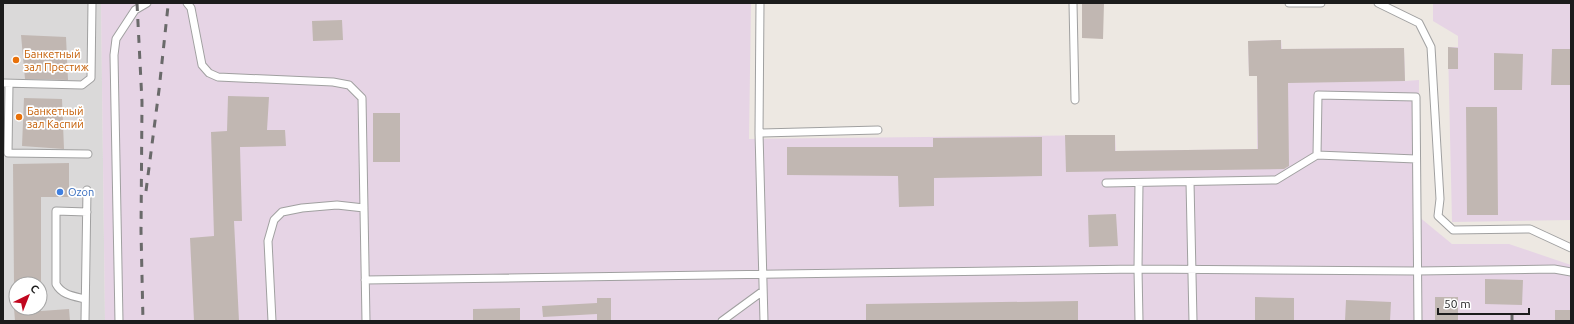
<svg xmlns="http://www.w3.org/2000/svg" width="1574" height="324" viewBox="0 0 1574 324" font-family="Ubuntu,sans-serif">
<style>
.residential{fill:#dad9d9;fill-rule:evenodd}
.industrial{fill:#e6d4e5}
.building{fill:#c1b7b2}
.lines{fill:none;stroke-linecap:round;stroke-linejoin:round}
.service-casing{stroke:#a0a0a0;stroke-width:9}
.service{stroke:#fff;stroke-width:7}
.rail{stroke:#6a6a6a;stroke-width:3;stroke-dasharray:8 8;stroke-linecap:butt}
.food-dot{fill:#e8710a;stroke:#fff;stroke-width:1.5}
.shop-dot{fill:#3f7fe0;stroke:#fff;stroke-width:1.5}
.labels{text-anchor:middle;stroke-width:3.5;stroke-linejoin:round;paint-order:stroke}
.food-label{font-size:11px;fill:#c56008;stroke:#fff;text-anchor:start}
.shop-label{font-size:11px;fill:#366cbe;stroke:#fff;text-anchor:start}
</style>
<rect width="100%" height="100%" fill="#ede8e2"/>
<path class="residential" d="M3,3H101L105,321H3ZM16,284H40V308H16Z"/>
<path class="industrial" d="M101,3H751L749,139L1115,135L1116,151L1257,149V76H1249L1248,41L1281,40L1282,49L1404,48L1405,81L1419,80L1418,216L1452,244H1509L1571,265V321H105Z
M1433,3H1571V220L1452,222L1448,47H1458V36L1433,21Z"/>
<path class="building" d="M1082,3H1104L1103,39L1082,38Z
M342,20L343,40L313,41L312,21Z
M21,35L66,37L68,80L25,79Z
M1281,40V49L1404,48L1405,81L1288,83L1289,166L1284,169L1066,172L1065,135H1115V151L1258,149L1257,76H1249L1248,41Z
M1448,47L1458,48V69H1448Z
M1552,49H1571V85H1551Z
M1494,53L1523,54L1522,90H1494Z
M228,96L269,97L267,130H285L286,146L240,147L242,221H234L239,321H194L190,238L214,236L211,132L227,131Z
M24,98L62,99L64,149L22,146Z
M1466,107H1497L1498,215H1467Z
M373,113H400V162H373Z
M1042,137V176L934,178V206L899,207L898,176L787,175V147H933V138Z
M69,163V197H41V284H14L13,164Z
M1116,214L1118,246L1089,247L1088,215Z
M1485,279L1523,280L1522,305L1485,304Z
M1255,297L1294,298V321H1255Z
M1435,297H1458V321H1435Z
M597,298H611V321H597V314L543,317L542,306L597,303Z
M1346,300L1391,302L1390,321H1345Z
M1078,301V321H866V304Z
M14,308H41V311L69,309L70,321H15Z
M520,308V321H473V309Z
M1555,310H1571V321H1555Z"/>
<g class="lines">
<defs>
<path id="service" d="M187,3L191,8L202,65L209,73L218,77L333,82L349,85L362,98L366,321
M760,3L759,133L764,321
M1073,3L1075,100
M1289,3H1321
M1378,3L1419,23L1431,47L1440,199L1438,216L1453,230L1530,229L1571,248
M3,83L82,85L91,78L92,3
M9,84L8,153L88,154
M759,133L878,130
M1416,159L1317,155L1318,95L1416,97L1418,321
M1190,182L1193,321
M1106,183L1276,180L1317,155
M1139,183L1138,269L1139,321
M365,280L1138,269L1417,271L1554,269L1571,272
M85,299C73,296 62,295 56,284V211L87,212
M85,321L87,190
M119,321L114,55L116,39L135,10L147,3
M272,321L268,241L274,220L282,212L302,208L337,205L364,208
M722,321L763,291"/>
</defs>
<use href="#service" class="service-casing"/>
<use href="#service" class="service"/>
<path class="rail" d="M137,3L142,102L141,231L143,321
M146,191L159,90L168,6
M1512,315V321"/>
</g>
<g class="food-dot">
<circle cx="16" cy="60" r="4"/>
<circle cx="19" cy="117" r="4"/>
</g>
<circle class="shop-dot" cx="60" cy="192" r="4"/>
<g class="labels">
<g class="food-label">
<text x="24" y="58">Банкетный<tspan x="24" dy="13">зал Престиж</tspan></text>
<text x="27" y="115">Банкетный<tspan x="27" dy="13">зал Каспий</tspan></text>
</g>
<g class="shop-label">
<text x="68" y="196">Ozon</text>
</g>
</g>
<rect width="1574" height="324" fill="none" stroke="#1c1c1c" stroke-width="8"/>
<g transform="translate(28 296) rotate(43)"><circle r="19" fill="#ffffff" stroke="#a4a4a4"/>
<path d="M0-3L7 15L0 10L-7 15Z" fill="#c1071f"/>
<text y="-6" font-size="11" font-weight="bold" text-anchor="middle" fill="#1c1c1c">С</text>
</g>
<path d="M1438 308v6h91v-6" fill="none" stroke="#1c1c1c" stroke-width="2"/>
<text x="1444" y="308" font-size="12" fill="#1c1c1c" stroke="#ffffff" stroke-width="3" paint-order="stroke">50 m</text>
</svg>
